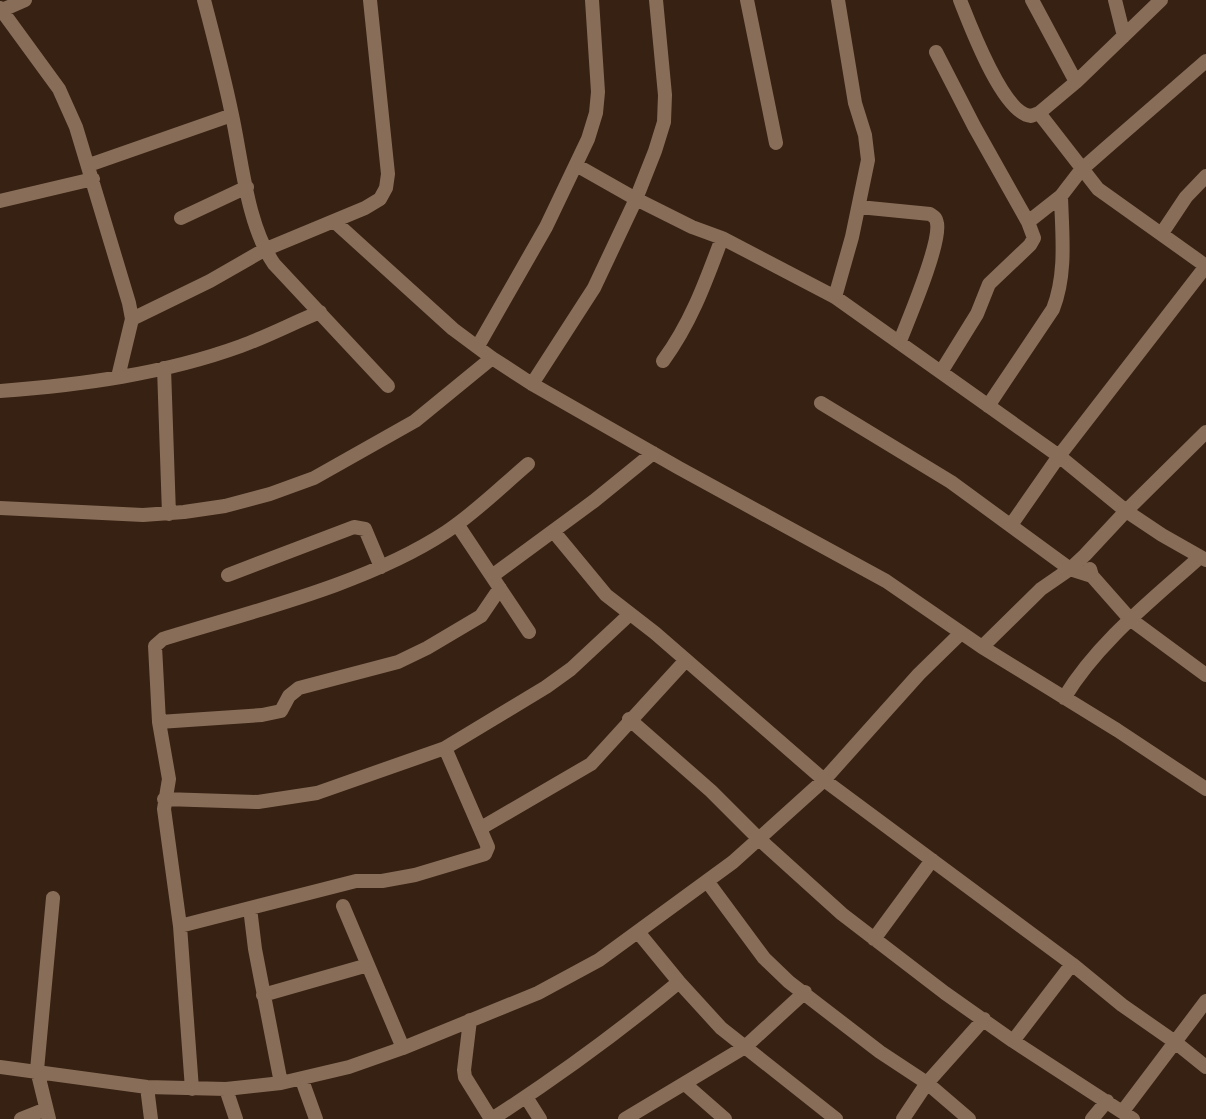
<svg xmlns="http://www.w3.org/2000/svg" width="1206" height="1119" viewBox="0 0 1206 1119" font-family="'Titillium Web',sans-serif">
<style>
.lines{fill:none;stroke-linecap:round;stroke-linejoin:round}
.minor{stroke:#886d59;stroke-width:14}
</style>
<rect width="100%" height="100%" fill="#362112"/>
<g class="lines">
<path class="minor" d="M204,0C214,38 224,76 232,115C242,161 247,225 274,264L388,386
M747,0L776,143
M960,0C970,25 1003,114 1031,116L1039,113L1076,82L1161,0
M1032,0L1076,82
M1115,0L1124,36
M0,8L59,89L76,127L129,303L132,319L118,377
M0,11L25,0
M936,52L974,126L1028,222L1034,238L1030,245L989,284L977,314L941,372
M1039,113L1098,189L1206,266
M89,165L232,115
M576,165L636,199L692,227L722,238L835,297L1059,456L1126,511L1162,535L1206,560
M0,201L93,179
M859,207L930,214C934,217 936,217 937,223C941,244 909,318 900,341
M181,218L247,187
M335,222L453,329L492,358L532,384L679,468L886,581L982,647L1117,730L1206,789
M1028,222L1061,196L1081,170L1106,148L1206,61
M1162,233L1186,197L1206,176
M835,297L852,237L868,160L865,135L855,103L838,0
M132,319L210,281L264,250L365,208L380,199L386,188L388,174L370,0
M478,346L546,227L588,139L596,113L598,92L592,0
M663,361C691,323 706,281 722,238
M164,368L169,514
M532,384L594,288L636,199L655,151L664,122L665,95L656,0
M0,391C81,385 164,374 241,346C268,336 293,323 320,312
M821,403L951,482L1070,569L1092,576
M988,406L1053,309C1067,273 1062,234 1061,196
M0,508L143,515L184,512L225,506L270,494L314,478L415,421L492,358
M457,524L529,632
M1011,525L1059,456L1206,266
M554,532L606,595L655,633L824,780L1072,964L1122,1005L1175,1042L1206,1067
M1090,569L1092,576L1130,619L1206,675
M228,575L354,527L365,529L381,567
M492,576L594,501L653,453
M982,647L1041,589L1070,569L1085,555L1126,511L1206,432
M1064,698C1098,642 1151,601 1200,557
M629,719L711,791L759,839L842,914L945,993L1013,1041L1133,1119
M159,722L262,715L281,711L289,696L299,688L398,662L427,648L481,616L500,588
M164,799L258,802L317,793L445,748L546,687L571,669L630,614
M481,828L591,764L686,660
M707,881L764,958L789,982L880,1052L927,1083L969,1119
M343,906L403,1048
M250,908L255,949L281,1083
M180,926L356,881H382L415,875L485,854L488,847L445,748
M638,932L679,982L721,1028L836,1119
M874,939L932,860
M263,995L368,965
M470,1020L464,1070L465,1077L491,1119
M1013,1041L1072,964
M0,1067L147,1087L226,1089L281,1083L349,1067L403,1048L538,993L599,960L733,862L824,780L919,674L961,633
M302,1080L316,1119
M685,1084L725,1119
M147,1087L151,1119
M192,1089L180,926L164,809L169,779L159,722L155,646L163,639C253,611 367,584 446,532C475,513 501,487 528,464
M226,1089L236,1119
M526,1097L540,1119
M1123,1111L1206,1001
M21,1119L46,1109
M49,1119L37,1070L53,898
M492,1119C557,1077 620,1031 679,982
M625,1119L745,1047L805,992
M903,1119L927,1083L984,1019
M1092,1119L1107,1101"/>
</g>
</svg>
